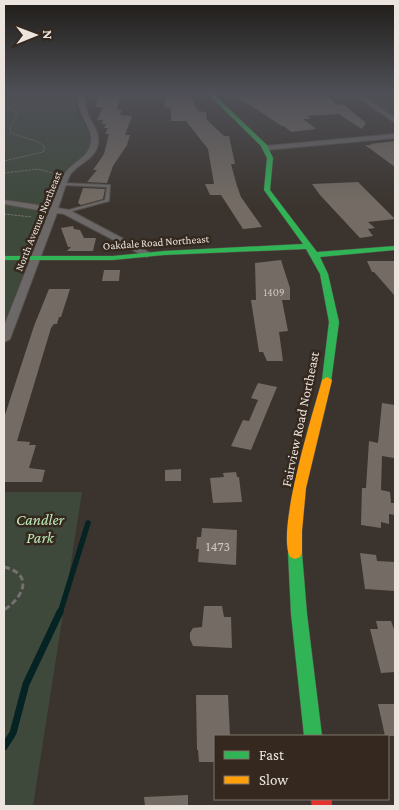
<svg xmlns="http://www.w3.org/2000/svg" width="399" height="810" viewBox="0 0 399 810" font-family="'Crimson Pro',serif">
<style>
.green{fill:#3e493c}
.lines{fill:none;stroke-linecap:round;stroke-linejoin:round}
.stream-far1{stroke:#052323;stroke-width:5.5}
.stream{stroke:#052323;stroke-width:7}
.building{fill:#746c64}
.lane-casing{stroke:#56504b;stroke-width:2}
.street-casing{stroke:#56504b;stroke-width:2}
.fast-casing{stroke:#56504b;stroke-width:1}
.slow-casing{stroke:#56504b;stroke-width:1}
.jam-casing{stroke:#56504b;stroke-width:1}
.path-far1{stroke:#74706f;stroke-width:1;stroke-dasharray:2.5 1;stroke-linecap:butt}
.path{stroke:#74706f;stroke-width:3;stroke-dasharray:6 3;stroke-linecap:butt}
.lane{fill:#6b6867;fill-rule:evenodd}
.street{fill:#6b6867;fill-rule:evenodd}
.fast{fill:#30b455;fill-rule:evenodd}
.slow{fill:#ff9f0a;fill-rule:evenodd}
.jam{fill:#e5322d;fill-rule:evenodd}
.labels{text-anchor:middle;stroke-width:5;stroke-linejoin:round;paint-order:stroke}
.far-street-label{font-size:11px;fill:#ece4de;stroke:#35291f}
.number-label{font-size:11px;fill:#cec6c0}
.street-label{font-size:14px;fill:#ece4de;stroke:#35291f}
.near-number-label{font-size:14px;fill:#cec6c0}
.near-park-label{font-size:16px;font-style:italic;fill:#bde8b8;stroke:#35291f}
</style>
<rect width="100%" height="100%" fill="#3b342e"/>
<path class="green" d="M4,92H79C68,120 96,124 89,147C84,159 69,164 62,175L4,323Z
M354,92H395V120Z
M4,492H82L33,806H4Z"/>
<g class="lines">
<path class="stream-far1" d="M60,613L88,523"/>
<path class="stream" d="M4,747L13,733L26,684L60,612"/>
</g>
<path class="building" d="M100,92H121L117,110H122L120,115L132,116L125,135H130L127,145L113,166L107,183L87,182L97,170H93L104,154L109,134H105L108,128H104L106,124H102L103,120H97L103,107H95Z
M230,92H282L285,96L324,93L337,105L343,104L366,123L362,129L338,114L307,116L311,119H303L316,129L291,132L284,126H282Z
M189,94L198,111L206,112L207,120L224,136H229L235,164H231L237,186L241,197L262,227L243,229L221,195H210L205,184H214L208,149L186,121H171V108L164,107L167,95Z
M395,141V167L365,145H372L370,144Z
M358,182L395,219L368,222L375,228L368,229L373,236L360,238L320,195L312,184Z
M83,188L105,189L103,199L81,205L78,203Z
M73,226L74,229L80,230L84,238H96L93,251H67L71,247H68L61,228Z
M281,260L290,288V300H282L288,331L279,332L283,361H267L263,352H259L251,300H256L255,263Z
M367,261H395V296L374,272H372Z
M104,270H120L119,281H102Z
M49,289H70L61,317H59L57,324H54L51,328L17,441L30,442L29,445H36L29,468L45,470L42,482H4V418L34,326Z
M258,383L277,387L251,450L231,446L243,420L249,421L258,400L251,398Z
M382,403L395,405V455L394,458L382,456L381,490L390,492L391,503H395V515L389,514V524L381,522V528L361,525L362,488H366L369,441L378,443Z
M181,469V481H165V470Z
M236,472L237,477H239L242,502L213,503L210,478L224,477L223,473Z
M202,528L237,530L236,565L198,562L199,549H196L197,537H201Z
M360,553L376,555L377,561L395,562V591L365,589Z
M204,606H222L224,617H231L232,648L193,646L190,639V633L193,628L202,627Z
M376,621H391L394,629H395V672L381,673L370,629H378Z
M196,695H228L230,736H215V762H199L198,750H197Z
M378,704H395V736H385Z
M188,795V806H145L144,797Z"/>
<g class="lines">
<defs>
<path id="lane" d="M63,183L110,185L109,201L65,213V211L105,200L107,187L64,185H63Z"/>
<path id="street" d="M80,92H86C81,117 101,126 98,144C95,160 78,163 70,175C65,185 62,198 58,208L69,210L152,254L147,257L144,256L64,214L57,213L10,339L4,342V326L49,212L4,204V200L51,207C55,197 58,184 64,175C71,162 88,159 91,143C94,126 75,117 80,92Z
M351,92H357L395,118V123Z
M395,134V138L266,150L263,148L266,146Z"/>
<path id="fast" d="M206,92H211L267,145L273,158L270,190L317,252L395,246V250L320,257L328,274L339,322L331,382L327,383L322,380L329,322L320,274L306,249L164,255L113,260H4V256H113L164,251L303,244L264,190L267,158L261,146Z
M295,547L300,549L302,553L307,614L322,736H304L291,614L288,553L290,549Z"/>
<path id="slow" d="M327,377L332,380L306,488L302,531V553L300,557L295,559L290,557C276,530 313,413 322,380Z"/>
<path id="jam" d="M311,799H331L332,806H312Z"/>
</defs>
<use href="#lane" class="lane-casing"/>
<use href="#street" class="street-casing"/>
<use href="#fast" class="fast-casing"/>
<use href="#slow" class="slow-casing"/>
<use href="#jam" class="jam-casing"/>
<path class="path-far1" d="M4,106L13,109L17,114L10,127L11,133L38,142L45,147L43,152L4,161
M4,173L38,169L53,173L54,178
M4,214L32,217"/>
<path class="path" d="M4,567C34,574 24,597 4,610"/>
<use href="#lane" class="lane"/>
<use href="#street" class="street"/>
<use href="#fast" class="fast"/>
<use href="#slow" class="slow"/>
<use href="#jam" class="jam"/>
</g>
<linearGradient id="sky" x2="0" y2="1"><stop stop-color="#201d19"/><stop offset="0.45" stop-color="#4f5057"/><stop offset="1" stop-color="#4f5057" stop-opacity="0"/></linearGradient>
<rect width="399" height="206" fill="url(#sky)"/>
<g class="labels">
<g class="far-street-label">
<text transform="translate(38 221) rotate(-68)" y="4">North Avenue Northeast</text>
<text transform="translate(156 242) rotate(-4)" y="4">Oakdale Road Northeast</text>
</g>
<g class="number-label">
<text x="274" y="296">1409</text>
</g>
<g class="street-label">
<text transform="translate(300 419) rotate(-78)" y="5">Fairview Road Northeast</text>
</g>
<g class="near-number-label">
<text x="218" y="551">1473</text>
</g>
<g class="near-park-label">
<text x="40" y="525">Candler<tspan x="40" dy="18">Park</tspan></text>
</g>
</g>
<rect width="399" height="810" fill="none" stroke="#ece4de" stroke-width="10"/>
<rect x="214" y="735" width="175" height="65" fill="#35291f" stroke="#7e746b"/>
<rect x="224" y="751" width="25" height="8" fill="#30b455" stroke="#7e746b"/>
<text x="259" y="760" font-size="15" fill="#ece4de">Fast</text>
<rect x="224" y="776" width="25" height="8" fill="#ff9f0a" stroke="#7e746b"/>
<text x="259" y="785" font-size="15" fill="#ece4de">Slow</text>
<g transform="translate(35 35) rotate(89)" stroke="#35291f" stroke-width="4" paint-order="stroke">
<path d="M0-4L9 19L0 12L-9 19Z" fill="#ece4de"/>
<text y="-8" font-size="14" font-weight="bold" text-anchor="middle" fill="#ece4de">N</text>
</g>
</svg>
